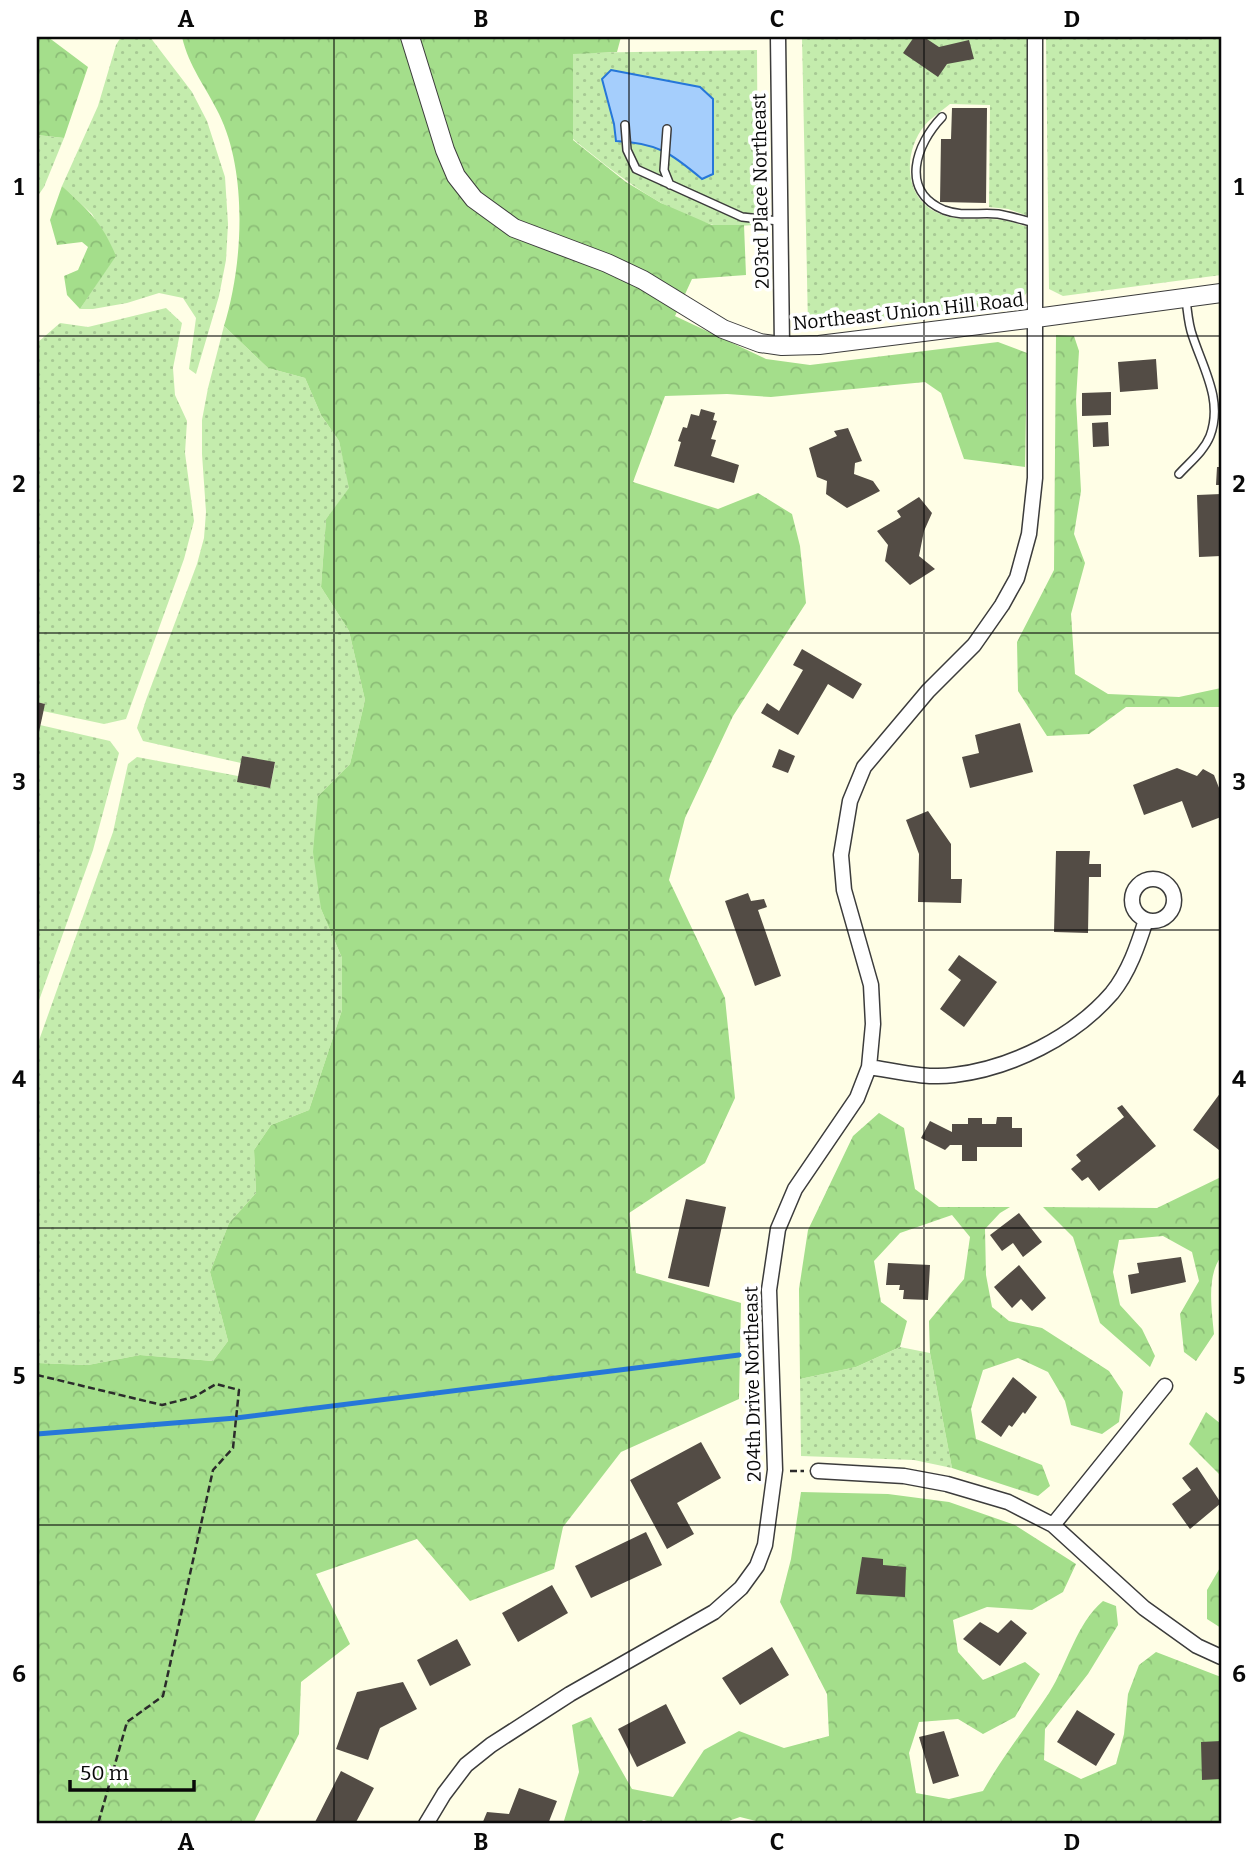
<svg xmlns="http://www.w3.org/2000/svg" width="1258" height="1861" viewBox="0 0 1258 1861" font-family="Bitter,serif">
<style>
.grass{fill:url(#grass-dots)}
.forest{fill:url(#forest-crowns)}
.water{fill:#a5cefc;stroke:#2677d9;stroke-width:2}
.lines{fill:none;stroke-linecap:round;stroke-linejoin:round}
.stream{stroke:#2677d9;stroke-width:5}
.building{fill:#534c45}
.service-casing{stroke:#3c3c3c;stroke-width:10}
.minor-casing{stroke:#3c3c3c;stroke-width:17}
.tertiary-casing{stroke:#3c3c3c;stroke-width:20}
.path{stroke:#2b2b2b;stroke-width:2.5;stroke-dasharray:7 3.5;stroke-linecap:butt}
.service{stroke:#fff;stroke-width:7}
.minor{stroke:#fff;stroke-width:14}
.tertiary{stroke:#fff;stroke-width:18}
.grid{fill:none;stroke:#090909;stroke-width:2;stroke-opacity:0.55}
.labels{text-anchor:middle;stroke-width:7;stroke-linejoin:round;paint-order:stroke}
.street-label{font-size:19px;fill:#090909;stroke:#fff}
.neatline{fill:none;stroke:#090909;stroke-width:2.5}
.grid-label{font-size:23px;text-anchor:middle;font-weight:bold;fill:#090909}
</style>
<defs>
<pattern id="grass-dots" width="8" height="8" patternUnits="userSpaceOnUse" patternTransform="scale(1.75)"><rect width="8" height="8" fill="#c4ecad"/><path d="M2 2h.1M6 6h.1" fill="none" stroke="#a7c994" stroke-width="1.8" stroke-linecap="round"/></pattern>
<pattern id="forest-crowns" width="20" height="18" patternUnits="userSpaceOnUse" patternTransform="scale(1.75)"><rect width="20" height="18" fill="#a4de8b"/><path d="M2 6a3 3 0 1 1 6 0M12 15a3 3 0 1 1 6 0" fill="none" stroke="#8cbd77"/></pattern>
</defs>
<rect width="100%" height="100%" fill="#fffee6"/>
<path class="grass" d="M121,37H150L192,92L207,121L225,177L228,224L226,260L219,296L196,374L189,369L196,318L183,298L159,293L127,303L93,309H80L115,256L92,214L62,186L98,106L116,45Z
M802,37H1028V216L1008,209L989,207L990,105L950,104C942,111 932,117 925,125C903,151 903,198 938,213C958,223 981,217 1002,220C1011,221 1020,225 1028,227V291L1019,303L876,320L808,326Z
M1046,37H1221V275L1063,296L1049,289Z
M757,50L758,225C743,225 724,229 710,224C657,208 615,173 573,139V53Z
M37,135L64,138L44,187L37,197Z
M166,308L182,323L173,368L175,395L187,421L185,453L194,521L184,559L126,719L104,724L43,711L45,704L37,702V343L60,323L88,327Z
M224,326L268,368L305,378L321,415L339,441L350,488L326,519L321,587L349,631L365,700L350,764L318,796L321,909L342,958V1010L309,1110L271,1125L254,1150L256,1193L229,1223L210,1272L228,1341L213,1361L140,1355L88,1365L37,1363V1046L113,832L128,764L137,757L238,776V782L270,788L275,763L243,756L241,763L143,741L137,728L146,700L197,564L204,538L206,512L202,454V420L208,388Z
M40,725L110,741L119,753L93,850L37,1006V731H39Z
M900,1347L930,1353L952,1468L914,1460L801,1456L800,1379L856,1367Z"/>
<path class="forest" d="M37,37H48L88,67L64,138L37,135Z
M182,37H621L617,52L573,54V140L626,182L661,203L712,225H744L746,275L692,279L675,316L766,359L810,365L998,342L1027,353L1025,467L964,459L941,393L925,382L771,397L727,394L665,396L633,482L718,509L758,493L792,514L800,546L806,603L733,716L685,818L669,880L725,998L735,1098L705,1163L629,1213L636,1273L741,1303L739,1399L621,1452L563,1527L554,1569L470,1601L417,1539L316,1574L350,1644L301,1682L299,1734L253,1824H37V1363L88,1365L140,1355L213,1361L228,1341L210,1272L229,1223L256,1193L254,1150L271,1125L309,1110L342,1010V958L321,909L313,852L318,796L350,764L365,700L349,631L321,587L326,519L349,488L339,441L321,415L305,378L268,368L224,326C243,265 248,173 219,114C206,87 189,67 182,37Z
M62,186C88,210 102,222 116,256L80,309L67,295L64,276L78,270L88,247L82,242L57,245L50,220Z
M1056,335L1074,336L1079,351L1076,400L1081,491L1074,534L1085,563L1071,614L1075,674L1108,694L1179,697L1221,688V707H1126L1089,734L1047,736L1018,691L1017,642L1054,570Z
M879,1113L904,1128L915,1189L939,1207H1010L1000,1213L985,1229L986,1275L992,1307L1009,1321L1042,1328L1109,1371L1123,1392L1119,1422L1102,1434L1071,1425L1065,1401L1048,1372L1018,1358L983,1370L971,1409L976,1439L1042,1465L1050,1486L1038,1496L952,1468L930,1353L929,1321L964,1279L970,1237L952,1215L900,1233L874,1261L881,1302L907,1321L900,1347L856,1367L800,1379L799,1289L808,1230L853,1136Z
M1221,1177V1257C1206,1276 1212,1311 1214,1334L1196,1361L1184,1352L1180,1314L1199,1281L1192,1252L1163,1236L1119,1240L1113,1272L1120,1305L1142,1329L1155,1356L1150,1367L1100,1323L1073,1237L1043,1207L1157,1208Z
M1206,1412L1221,1424V1476L1189,1444Z
M801,1492L888,1494L949,1502L1015,1525L1076,1564L1063,1592L1032,1610L987,1607L953,1620L958,1652L983,1680L1025,1662L1040,1674L1015,1717L983,1734L958,1719L919,1722L909,1753L916,1793L949,1799L983,1791C1003,1756 1027,1726 1049,1693C1068,1663 1076,1624 1103,1601L1116,1606L1118,1625L1088,1674L1045,1729L1044,1760L1081,1779L1116,1764L1124,1734L1128,1694L1139,1665L1156,1652L1221,1677V1824H768L740,1817L720,1824H656L644,1820L634,1824H563L579,1772L572,1725L591,1717L632,1789L673,1797L704,1750L739,1731L784,1748L829,1736L827,1694L780,1602L791,1559Z
M1221,1566V1628L1207,1619V1590Z"/>
<path class="water" d="M611,70L700,87L713,99V174L702,179C671,153 658,143 616,141L614,124L602,79Z"/>
<g class="lines">
<path class="stream" d="M37,1434L236,1418L739,1355"/>
</g>
<path class="building" d="M914,37H924L939,47L969,40L974,59L947,64L938,77L903,53Z
M952,108H987L986,203L940,202L941,139H951Z
M1156,359L1158,389L1120,392L1118,362Z
M1111,392V415L1082,416V393Z
M701,409L715,413L713,420L717,421L711,439L716,440L711,456L739,465L734,483L674,466L681,442L678,441L683,427L687,428L691,414L699,416Z
M1108,422L1109,446L1093,447L1092,423Z
M848,428L862,461L855,463L854,474L873,481L880,491L847,508L826,494L827,481L817,477L809,448L837,436L834,431Z
M1217,467H1221V485H1216Z
M1221,494V556L1199,557L1197,495Z
M919,497L932,513L924,531L919,556L935,569L910,585L885,561L888,545L877,531L901,517L897,511Z
M802,649L862,684L853,699L828,684L798,735L761,713L767,703L779,711L803,670L793,665Z
M37,702L45,704L39,732L37,731Z
M1020,723L1033,772L970,788L962,757L979,753L975,735Z
M779,749L795,756L788,773L772,767Z
M242,756L275,762L270,788L237,782Z
M1177,768L1197,776L1203,769L1214,775L1221,793V817L1192,828L1182,801L1144,815L1133,785Z
M928,811L951,844V879H962L961,903L918,902L919,854L906,820Z
M1056,851H1090L1089,864H1101V877H1089L1088,933L1054,932Z
M748,893L751,901L764,899L767,907L758,910L781,976L755,986L725,901Z
M959,955L997,982L964,1027L940,1009L961,980L948,970Z
M1221,1092V1147L1219,1150L1193,1130Z
M1122,1105L1156,1146L1099,1191L1088,1177L1082,1181L1071,1169L1081,1161L1076,1155L1124,1117L1117,1108Z
M997,1117H1012V1128H1022V1147H977V1161H962V1145H950L945,1150L921,1138L930,1121L952,1132V1124H968V1118H982V1124H996Z
M686,1199L726,1207L709,1287L668,1278Z
M1019,1213L1042,1242L1023,1257L1013,1243L1002,1251L990,1235Z
M1181,1257L1186,1282L1131,1294L1128,1275L1139,1273L1137,1263Z
M888,1263L930,1265L928,1300L903,1299L904,1290H899L900,1285H886Z
M1019,1265L1046,1298L1032,1311L1021,1299L1012,1308L994,1287Z
M1013,1377L1037,1397L1025,1414L1023,1412L1012,1427L1009,1425L1001,1437L981,1422Z
M701,1442L721,1478L677,1503L694,1534L667,1549L630,1480Z
M1197,1467L1221,1503L1190,1529L1172,1504L1191,1490L1182,1478Z
M646,1532L662,1565L591,1598L575,1566Z
M862,1557L883,1559V1565L906,1567L905,1597L856,1594Z
M552,1585L568,1613L518,1642L502,1613Z
M1011,1620L1027,1633L1000,1666L963,1639L980,1622L998,1633Z
M457,1639L471,1665L430,1686L417,1660Z
M772,1647L789,1675L740,1705L722,1678Z
M403,1682L417,1709L380,1728L368,1760L336,1749L357,1692Z
M666,1704L686,1743L637,1767L618,1729Z
M1077,1710L1115,1734L1096,1766L1057,1742Z
M944,1731L959,1776L933,1784L919,1737Z
M1221,1741V1779L1202,1780L1201,1742Z
M341,1771L374,1788L355,1824H314Z
M519,1788L557,1801L548,1824H482L487,1812L509,1814Z"/>
<g class="lines">
<defs>
<path id="service" d="M942,117C916,144 899,191 944,210C962,217 980,212 998,214C1010,216 1023,220 1035,223
M625,125L627,150L636,169L742,217L779,221
M667,129L664,170L670,185
M1179,474C1190,462 1204,451 1210,436C1224,399 1201,365 1191,331C1188,320 1187,309 1186,298"/>
<path id="minor" d="M778,37L782,346
M1132 900a21 21 0 1 1 42 0a21 21 0 1 1-42 0Z
M869,1067C896,1071 926,1079 954,1075C1012,1068 1074,1037 1112,993C1129,972 1138,945 1146,920
M818,1471L904,1476L947,1484L1008,1502L1053,1525L1144,1608L1197,1646L1221,1657
M1053,1525L1165,1386
M426,1824L444,1794L466,1765L491,1745L570,1694L714,1612L741,1588L757,1566L765,1545L775,1470L769,1290L778,1229L795,1189L857,1098L869,1067L873,1024L871,985L844,890L841,855L850,801L864,767L928,691L974,645L1002,605L1017,578L1029,534L1035,478V37"/>
<path id="tertiary" d="M410,37L445,150L456,176L474,199L514,228L607,263L643,280L723,329L760,343L782,346L819,345L1036,318L1221,293"/>
</defs>
<use href="#service" class="service-casing"/>
<use href="#minor" class="minor-casing"/>
<use href="#tertiary" class="tertiary-casing"/>
<path class="path" d="M37,1375L162,1405L194,1397L216,1384L239,1390L233,1448L213,1470L163,1696L127,1722L98,1824
M790,1471H804"/>
<use href="#service" class="service"/>
<use href="#minor" class="minor"/>
<use href="#tertiary" class="tertiary"/>
</g>
<path class="grid" d="M334,37V1824M629,37V1824M924,37V1824M37,336H1221M37,633H1221M37,930H1221M37,1228H1221M37,1525H1221"/>
<g class="labels">
<g class="street-label">
<text transform="translate(760 191) rotate(-91)" y="7">203rd Place Northeast</text>
<text transform="translate(908 311) rotate(-6)" y="7">Northeast Union Hill Road</text>
<text transform="translate(752 1384) rotate(-91)" y="7">204th Drive Northeast</text>
</g>
</g>
<rect width="1258" height="1861" fill="none" stroke="#ffffff" stroke-width="77"/>
<path d="M70 1780v10h124v-10" fill="none" stroke="#090909" stroke-width="3.5"/>
<text x="80" y="1780" font-size="21" fill="#090909" stroke="#ffffff" stroke-width="5" paint-order="stroke">50 m</text>
<rect x="38" y="38" width="1182" height="1784" class="neatline"/>
<g class="grid-label">
<text x="186" y="27">A</text>
<text x="481" y="27">B</text>
<text x="777" y="27">C</text>
<text x="1072" y="27">D</text>
<text x="19" y="195">1</text>
<text x="1239" y="195">1</text>
<text x="19" y="492">2</text>
<text x="1239" y="492">2</text>
<text x="19" y="790">3</text>
<text x="1239" y="790">3</text>
<text x="19" y="1087">4</text>
<text x="1239" y="1087">4</text>
<text x="19" y="1384">5</text>
<text x="1239" y="1384">5</text>
<text x="19" y="1682">6</text>
<text x="1239" y="1682">6</text>
<text x="186" y="1850">A</text>
<text x="481" y="1850">B</text>
<text x="777" y="1850">C</text>
<text x="1072" y="1850">D</text>
</g>
</svg>
